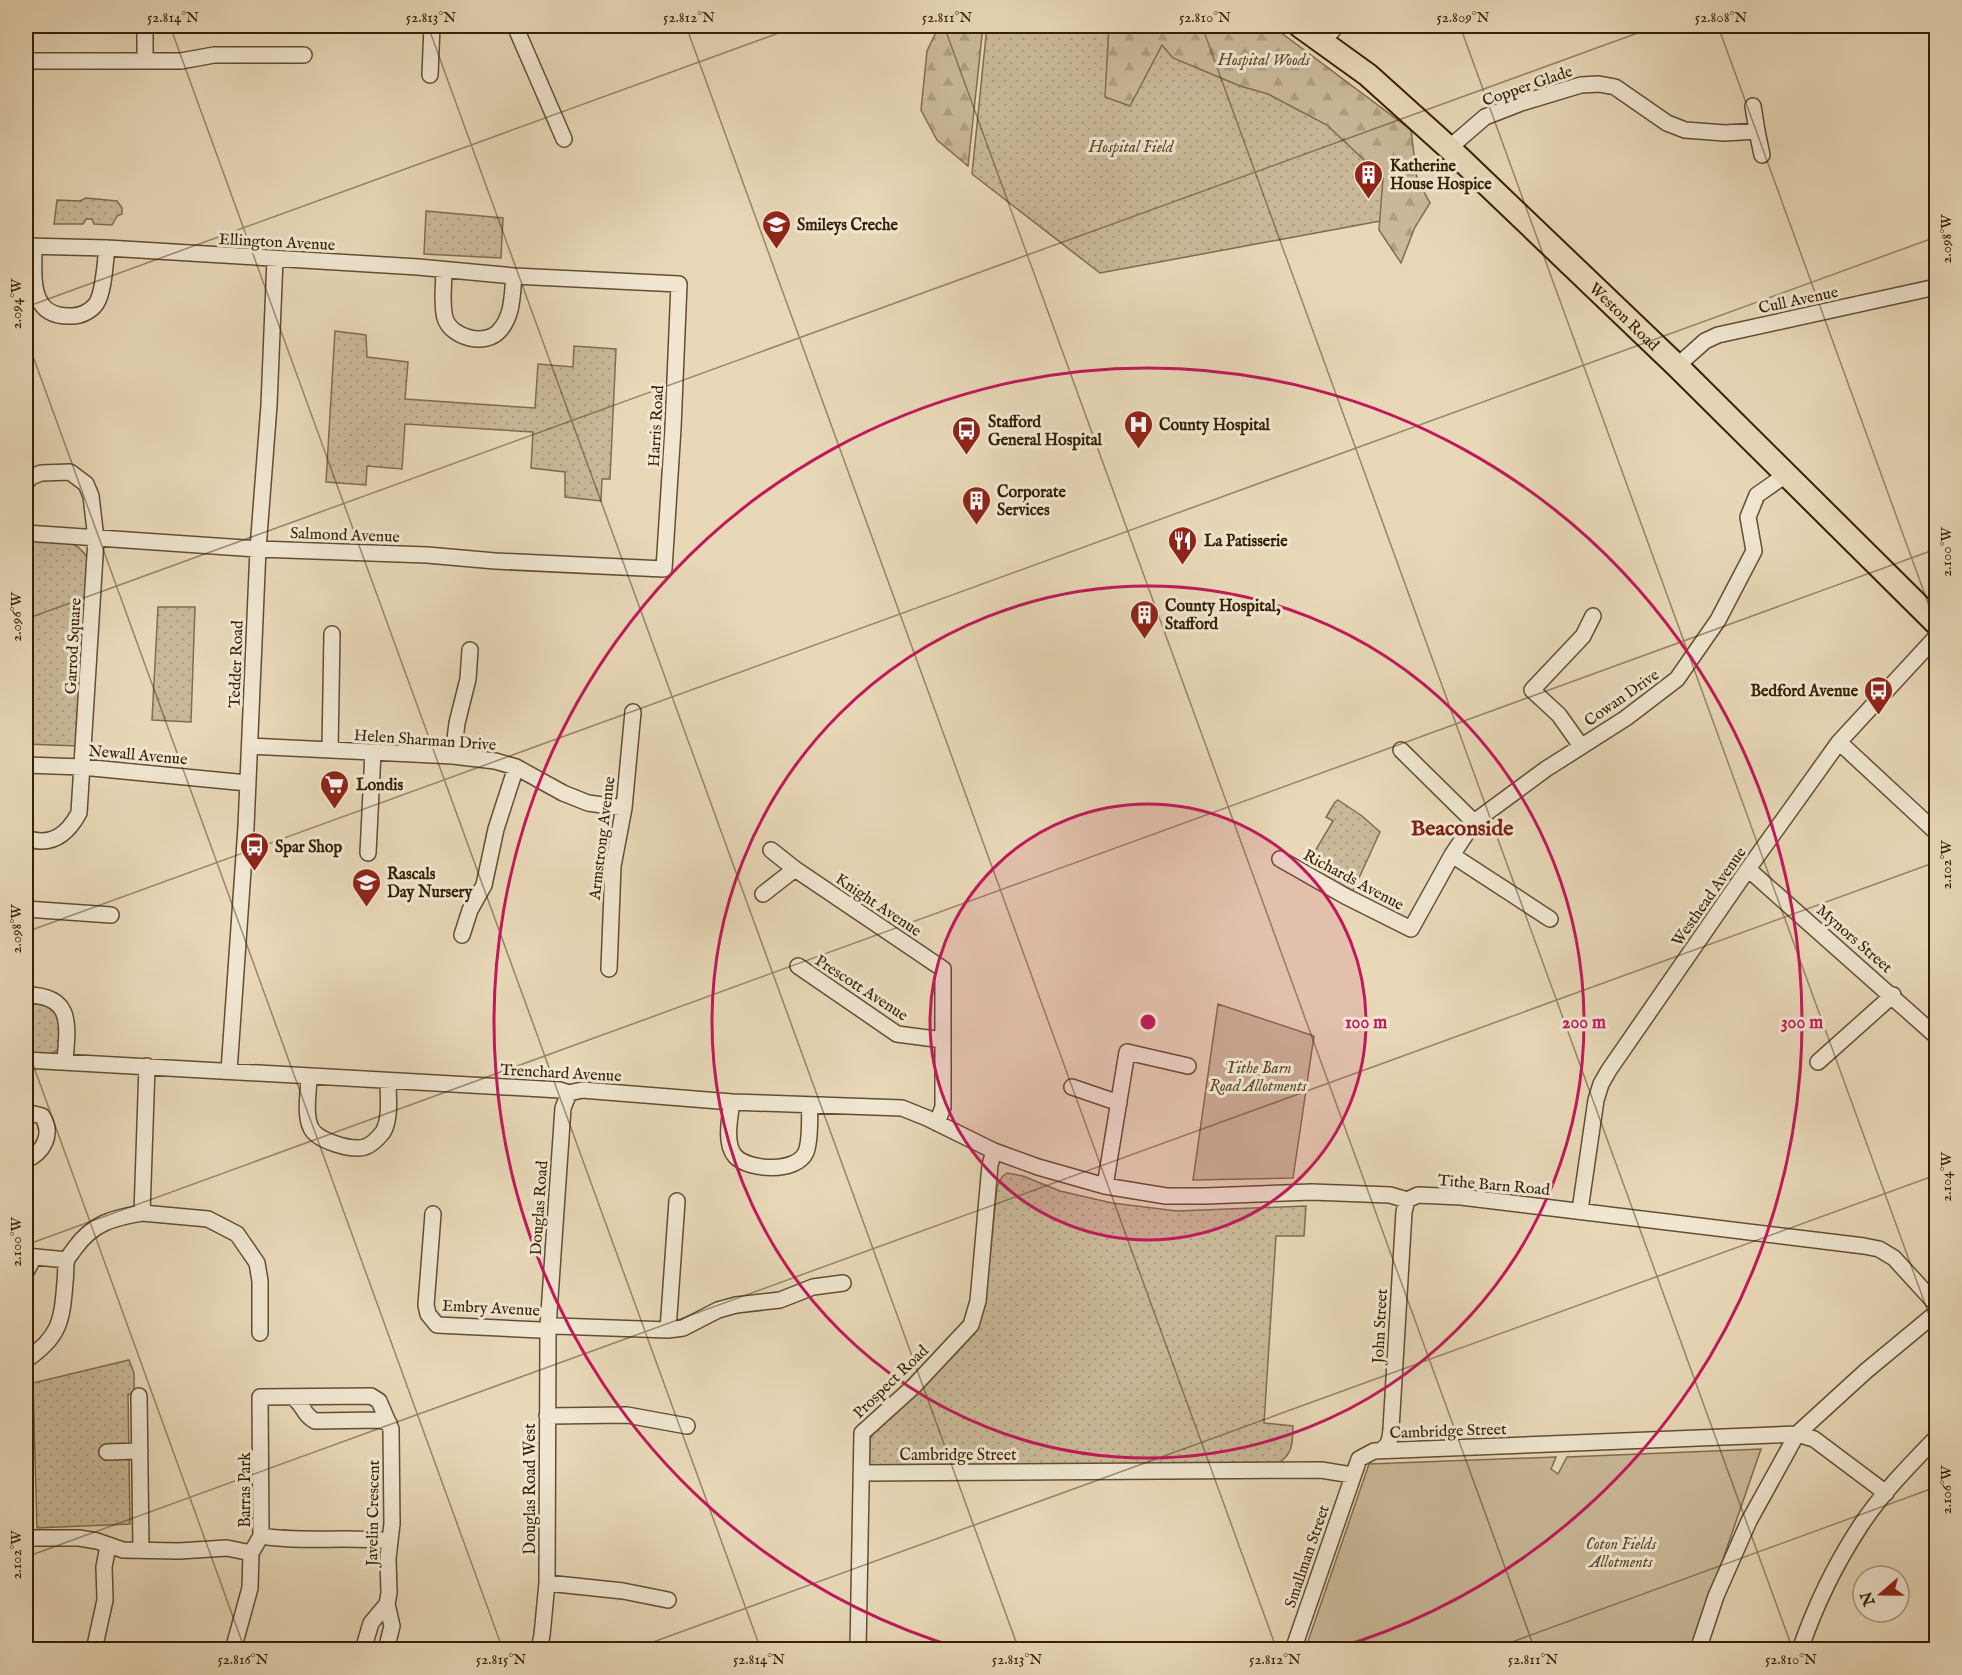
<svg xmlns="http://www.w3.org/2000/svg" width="1962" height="1675" viewBox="0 0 1962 1675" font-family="'IM FELL English',serif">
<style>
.grass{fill:url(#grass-dots);stroke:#806c4e;stroke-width:1.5}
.forest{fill:url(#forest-firs);stroke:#806c4e;stroke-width:1.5}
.garden{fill:#cab999;stroke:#806c4e;stroke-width:1.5}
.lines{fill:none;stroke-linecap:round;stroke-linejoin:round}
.minor-casing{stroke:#624e31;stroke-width:18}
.highway-casing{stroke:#362004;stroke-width:26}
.minor{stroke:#f0e6d1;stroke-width:15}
.highway{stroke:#e8d8b8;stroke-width:22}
.ticks{fill:none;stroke:#362004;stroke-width:1.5;stroke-opacity:0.45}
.ring{fill:none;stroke:#c2185b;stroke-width:3}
.labels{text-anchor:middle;stroke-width:6;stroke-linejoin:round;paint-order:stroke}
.park-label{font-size:16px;font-style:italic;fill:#5b4629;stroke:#f0e6d1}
.street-label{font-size:16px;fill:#362004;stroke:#f0e6d1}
.poi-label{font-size:16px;font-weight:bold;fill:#362004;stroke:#f0e6d1;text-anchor:start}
.district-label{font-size:22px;font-weight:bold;fill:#7a1f14;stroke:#f0e6d1}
.centre{fill:#c2185b;stroke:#f0e6d1;stroke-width:3}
.ring-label{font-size:18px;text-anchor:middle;font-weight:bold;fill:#c2185b;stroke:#f0e6d1;stroke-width:6;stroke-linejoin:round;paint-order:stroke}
.neatline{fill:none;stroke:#362004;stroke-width:2}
.ticks-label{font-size:15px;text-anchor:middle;fill:#362004}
</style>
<defs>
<pattern id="grass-dots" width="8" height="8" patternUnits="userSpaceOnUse" patternTransform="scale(1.5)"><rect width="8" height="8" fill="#cab999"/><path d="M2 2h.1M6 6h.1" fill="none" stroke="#ae9f82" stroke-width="1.8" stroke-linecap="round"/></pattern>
<pattern id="forest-firs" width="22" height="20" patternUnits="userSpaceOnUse" patternTransform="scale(1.5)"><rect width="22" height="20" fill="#cab999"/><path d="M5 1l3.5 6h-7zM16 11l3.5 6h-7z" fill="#ae9f82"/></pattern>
</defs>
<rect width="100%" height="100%" fill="#e8d8b8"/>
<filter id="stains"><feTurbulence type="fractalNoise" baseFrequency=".00333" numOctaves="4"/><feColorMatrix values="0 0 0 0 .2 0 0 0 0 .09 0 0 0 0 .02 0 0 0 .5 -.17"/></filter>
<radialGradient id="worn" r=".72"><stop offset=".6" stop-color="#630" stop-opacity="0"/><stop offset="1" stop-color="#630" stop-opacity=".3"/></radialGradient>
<path class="grass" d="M987,26H1245L1425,191L1407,216L1100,273L972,174Z
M86,198L117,201L122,208V214L117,216L112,225L94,224L92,219H86L83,224H54L57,200L80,201Z
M426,211L503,218L501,258L424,254Z
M335,331L366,335L367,357L408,362L405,399L535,408L538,364L573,367L574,346L616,349L610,479H602L601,501L565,497V472L531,468L533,432L405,424L402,469L367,466L366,485L326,482Z
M34,540C56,541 76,537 88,559L78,746L26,744V548Z
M158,607H195L191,722L152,720Z
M1338,800L1362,816L1380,832L1353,891L1300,864L1306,855L1311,858L1333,821L1326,817L1335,802Z
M26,1003C40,1004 50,1005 60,1015L61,1048L49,1055L26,1054Z
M1007,1173L1023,1176L1060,1191L1112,1203L1177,1211L1306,1206L1304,1236H1276L1264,1423L1293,1426C1292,1443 1294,1452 1279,1463L869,1469L870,1439L874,1431L976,1327L985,1306L997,1187L1002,1177Z
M129,1360L134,1373V1394H128L130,1524L37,1528L33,1383Z"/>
<path class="forest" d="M939,26H983L968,166L937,140L921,110L927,51Z
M1109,26H1272L1411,130L1417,179L1430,203L1415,227L1401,263L1379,230L1383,178L1327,125L1268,94L1240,86L1173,58L1162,45L1130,106L1105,97Z"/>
<path class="garden" d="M1218,1004L1314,1036L1293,1178L1193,1180Z
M1761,1449L1692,1649L1305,1650L1369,1464L1556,1457L1551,1469L1558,1474L1567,1457Z"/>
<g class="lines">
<defs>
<path id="minor" d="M145,26V61
M515,26L564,139
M1323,42L1336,26
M26,61H181L214,55H304
M430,75L432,26
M1753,106L1757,131
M1449,148L1485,117L1521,103L1581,85L1599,84L1615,87L1667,123L1685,130L1725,133L1757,131L1762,155
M26,246L107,248L418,267L514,276L679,284L673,428L664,569L495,561L427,555L258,549L26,533
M34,246C34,277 28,318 72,316C81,316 91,311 96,304C104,293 105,262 107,248
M444,270C444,285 441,303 445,318C451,338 486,347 500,330C513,315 512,295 514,276
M1677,366L1705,341L1718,335L1936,287
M26,483L31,477L41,473L70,472L86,484L91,496L96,539L79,813C67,835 51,847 26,838
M1839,742L1936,832
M250,746L453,756L495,761L516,767L563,793L588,803L624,808
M1581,746L1559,715L1532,690L1583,636L1593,616
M330,750L332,634
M1401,750L1474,822
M453,756L457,723L468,679L470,650
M26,765L82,767L247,783
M771,850L795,869
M368,853L373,752
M1452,855L1550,919
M1280,859L1345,896L1411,929L1452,855L1474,822L1546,769L1626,718L1677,679L1718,620L1754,551L1748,517L1757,495L1787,474
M1748,869L1936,1036
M763,894L795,869L943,969V1107L937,1123
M26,909L111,915
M462,935L470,910L484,885L496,829L516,767
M798,966L897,1034L943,1040
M609,969L613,866L624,808L633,712
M26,995C73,995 68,1024 65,1061
M26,1060L560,1090L569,1093L582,1090L732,1102L902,1108L927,1118L994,1151L1038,1167L1105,1186L1166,1196H1205L1312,1192L1390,1195L1407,1200L1418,1195L1461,1197L1864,1246L1879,1249L1894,1258L1936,1304
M1818,1062L1893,995
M147,1066L142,1213L208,1219L237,1234L257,1263L260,1281V1333
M229,1071L246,827L258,549L269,405L275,259
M309,1076C309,1091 304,1114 311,1128C317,1141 352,1151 365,1147C371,1145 379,1137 383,1132C391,1119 388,1095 388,1081
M1072,1087L1119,1103
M732,1102C730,1117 724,1143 735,1156C749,1171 797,1173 806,1152C811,1139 809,1119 810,1105
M26,1112L42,1116C54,1134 43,1153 26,1160
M1105,1186L1127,1052L1188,1066
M1580,1210L1596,1100L1601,1084L1609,1070L1748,869L1839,742L1936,637
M433,1214L426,1305L428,1314L437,1325L540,1330L556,1326L668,1330L683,1328L718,1310L736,1305L780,1300L813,1287L843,1283
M26,1256L67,1260
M26,1272L34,1257
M668,1330L677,1201
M26,1360C60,1337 62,1321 65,1282C66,1276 65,1266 67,1259C69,1256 73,1251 75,1248C93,1223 113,1218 142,1213
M139,1396L141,1550
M294,1398C305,1407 303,1415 315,1421L379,1420L389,1423
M547,1416L627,1415L687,1426
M1381,1450C1390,1445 1390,1438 1391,1429L1404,1212L1407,1200
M107,1452L140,1451
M861,1473L1321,1470L1352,1475
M261,1536C304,1543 347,1536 389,1541
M26,1538H79L97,1541L123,1550L179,1551L227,1548L251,1553
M547,1583L623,1591L668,1600
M94,1650L105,1600L104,1567L108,1546
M233,1650L250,1588L251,1553L261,1536L260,1397L371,1396L379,1401L391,1429L392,1524L388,1558L389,1593L387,1604L392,1626L386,1650
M363,1650L371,1623L387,1604
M539,1650L542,1635L547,1583L548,1327L563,1108L569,1093
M858,1650L862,1433L913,1387L971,1325L978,1301L990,1165L994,1151
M1293,1650L1359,1459L1374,1451L1797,1434L1814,1439L1886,1493
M1698,1650L1716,1596L1749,1521L1797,1434L1866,1371L1936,1313
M1800,1650C1815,1606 1836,1563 1861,1525C1882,1493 1910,1465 1936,1438"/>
<g id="highway">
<path id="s1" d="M1300,26L1368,75L1449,148L1677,366L1936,623"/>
</g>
</defs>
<use href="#minor" class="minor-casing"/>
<use href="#highway" class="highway-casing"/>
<use href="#minor" class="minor"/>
<use href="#highway" class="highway"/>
</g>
<path class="ticks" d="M170,26L761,1650M428,26L1019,1650M686,26L1277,1650M944,26L1535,1650M1202,26L1793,1650M1460,26L1936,1334M1718,26L1936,625M26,307L798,26M26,337L503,1650M26,619L1657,26M26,932L1936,237M26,1045L245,1650M26,1245L1936,549M26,1557L1936,862M631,1650L1936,1175M1490,1650L1936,1487"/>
<circle cx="1148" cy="1022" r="218" fill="#c2185b" fill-opacity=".12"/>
<g class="ring">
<circle cx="1148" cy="1022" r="218"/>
<circle cx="1148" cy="1022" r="436"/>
<path d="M962 1649A654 654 0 1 1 1334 1649"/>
</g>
<defs>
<symbol id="building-pin" viewBox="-11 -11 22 30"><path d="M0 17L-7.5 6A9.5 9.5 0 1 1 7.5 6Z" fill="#8f2418" stroke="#f0e6d1"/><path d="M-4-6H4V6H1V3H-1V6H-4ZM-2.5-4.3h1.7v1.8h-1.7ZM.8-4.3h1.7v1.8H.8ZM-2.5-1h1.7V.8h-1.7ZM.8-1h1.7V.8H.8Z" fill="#fff"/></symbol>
<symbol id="school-pin" viewBox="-11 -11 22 30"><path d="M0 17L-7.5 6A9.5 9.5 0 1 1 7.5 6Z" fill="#8f2418" stroke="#f0e6d1"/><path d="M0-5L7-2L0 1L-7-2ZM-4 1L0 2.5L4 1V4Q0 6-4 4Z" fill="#fff"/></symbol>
<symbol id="hospital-pin" viewBox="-11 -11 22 30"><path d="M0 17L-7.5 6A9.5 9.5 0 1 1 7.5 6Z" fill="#8f2418" stroke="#f0e6d1"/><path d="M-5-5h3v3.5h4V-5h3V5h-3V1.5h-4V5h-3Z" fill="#fff"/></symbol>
<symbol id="bus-pin" viewBox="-11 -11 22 30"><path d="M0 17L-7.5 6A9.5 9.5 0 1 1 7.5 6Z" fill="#8f2418" stroke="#f0e6d1"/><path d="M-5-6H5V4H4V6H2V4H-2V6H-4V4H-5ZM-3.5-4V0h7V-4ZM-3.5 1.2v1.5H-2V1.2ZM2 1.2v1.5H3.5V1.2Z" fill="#fff"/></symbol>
<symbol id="restaurant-pin" viewBox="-11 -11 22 30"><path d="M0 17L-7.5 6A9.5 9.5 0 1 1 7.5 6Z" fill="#8f2418" stroke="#f0e6d1"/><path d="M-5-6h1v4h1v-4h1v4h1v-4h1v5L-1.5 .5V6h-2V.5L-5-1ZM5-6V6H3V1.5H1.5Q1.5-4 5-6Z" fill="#fff"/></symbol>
<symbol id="supermarket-pin" viewBox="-11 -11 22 30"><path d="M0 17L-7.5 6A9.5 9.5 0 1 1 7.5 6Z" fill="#8f2418" stroke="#f0e6d1"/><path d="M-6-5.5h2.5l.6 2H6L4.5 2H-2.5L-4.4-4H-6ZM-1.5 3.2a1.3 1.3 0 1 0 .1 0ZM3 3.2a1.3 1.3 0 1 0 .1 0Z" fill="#fff"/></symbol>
</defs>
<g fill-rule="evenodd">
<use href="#building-pin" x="1352" y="158" width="33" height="45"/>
<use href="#school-pin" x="760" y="208" width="33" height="45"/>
<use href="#hospital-pin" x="1122" y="408" width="33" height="45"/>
<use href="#bus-pin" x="950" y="414" width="33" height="45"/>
<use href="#building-pin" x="960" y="484" width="33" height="45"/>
<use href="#restaurant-pin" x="1166" y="524" width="33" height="45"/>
<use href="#building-pin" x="1128" y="598" width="33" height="45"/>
<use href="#bus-pin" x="1862" y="674" width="33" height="45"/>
<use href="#supermarket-pin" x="318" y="768" width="33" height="45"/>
<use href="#bus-pin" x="238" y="830" width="33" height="45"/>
<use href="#school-pin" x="350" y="866" width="33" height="45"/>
</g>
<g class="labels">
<g class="park-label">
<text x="1264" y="65">Hospital Woods</text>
<text x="1131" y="152">Hospital Field</text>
<text x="1258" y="1073">Tithe Barn<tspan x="1258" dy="18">Road Allotments</tspan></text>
<text x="1621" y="1549">Coton Fields<tspan x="1621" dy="18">Allotments</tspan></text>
</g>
<g class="street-label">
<text transform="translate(1527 85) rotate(-19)" y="6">Copper Glade</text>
<text transform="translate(277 241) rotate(3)" y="6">Ellington Avenue</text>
<text transform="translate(1798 299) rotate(-12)" y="6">Cull Avenue</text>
<text dy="6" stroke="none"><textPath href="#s1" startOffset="436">Weston Road</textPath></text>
<text transform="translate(655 426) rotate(-87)" y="6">Harris Road</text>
<text transform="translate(345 534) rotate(2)" y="6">Salmond Avenue</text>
<text transform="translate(72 646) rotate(-87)" y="6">Garrod Square</text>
<text transform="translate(235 664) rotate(-88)" y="6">Tedder Road</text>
<text transform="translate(1621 697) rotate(-35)" y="6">Cowan Drive</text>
<text transform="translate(425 739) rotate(4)" y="6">Helen Sharman Drive</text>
<text transform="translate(138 754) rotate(5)" y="6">Newall Avenue</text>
<text transform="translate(601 838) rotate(-83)" y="6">Armstrong Avenue</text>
<text transform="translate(1354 879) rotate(28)" y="6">Richards Avenue</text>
<text transform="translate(1708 896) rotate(-55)" y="6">Westhead Avenue</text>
<text transform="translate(879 904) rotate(34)" y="6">Knight Avenue</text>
<text transform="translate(1855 938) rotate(41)" y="6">Mynors Street</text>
<text transform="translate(862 987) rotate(33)" y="6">Prescott Avenue</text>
<text transform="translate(561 1072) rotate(3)" y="6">Trenchard Avenue</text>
<text transform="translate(1494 1184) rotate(5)" y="6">Tithe Barn Road</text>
<text transform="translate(538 1208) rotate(-86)" y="6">Douglas Road</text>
<text transform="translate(491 1307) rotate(3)" y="6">Embry Avenue</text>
<text transform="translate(1379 1326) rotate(-87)" y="6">John Street</text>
<text transform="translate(890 1381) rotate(-44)" y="6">Prospect Road</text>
<text transform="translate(1448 1430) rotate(-2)" y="6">Cambridge Street</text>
<text x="958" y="1460">Cambridge Street</text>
<text transform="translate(529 1489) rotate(-90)" y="6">Douglas Road West</text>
<text transform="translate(244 1490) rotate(-90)" y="6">Barras Park</text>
<text transform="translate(372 1513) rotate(-89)" y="6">Javelin Crescent</text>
<text transform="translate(1306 1556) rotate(-71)" y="6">Smallman Street</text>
</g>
<g class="poi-label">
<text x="1390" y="171">Katherine<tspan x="1390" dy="18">House Hospice</tspan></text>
<text x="797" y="230">Smileys Creche</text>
<text x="988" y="427">Stafford<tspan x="988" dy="18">General Hospital</tspan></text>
<text x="1159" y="430">County Hospital</text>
<text x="997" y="497">Corporate<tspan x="997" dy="18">Services</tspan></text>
<text x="1204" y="546">La Patisserie</text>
<text x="1165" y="611">County Hospital,<tspan x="1165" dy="18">Stafford</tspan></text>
<text x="1858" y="696" text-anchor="end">Bedford Avenue</text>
<text x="356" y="790">Londis</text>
<text x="275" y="852">Spar Shop</text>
<text x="387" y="879">Rascals<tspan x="387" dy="18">Day Nursery</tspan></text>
</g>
<g class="district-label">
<text x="1462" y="835">Beaconside</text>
</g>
</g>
<circle cx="1148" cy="1022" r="9" class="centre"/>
<g class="ring-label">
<text x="1366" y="1028">100 m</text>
<text x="1584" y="1028">200 m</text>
<text x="1802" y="1028">300 m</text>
</g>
<rect width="1962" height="1675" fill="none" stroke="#e8d8b8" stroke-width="66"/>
<g transform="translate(1881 1594) rotate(250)"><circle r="28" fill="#f0e6d1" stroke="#a6977f" stroke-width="1.5"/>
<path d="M0-4.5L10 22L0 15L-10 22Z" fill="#8f2418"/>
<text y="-9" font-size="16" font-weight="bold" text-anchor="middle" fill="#362004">N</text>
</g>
<rect x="33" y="33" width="1896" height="1609" class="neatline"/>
<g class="ticks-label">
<text x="173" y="22">52.814°N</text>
<text x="431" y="22">52.813°N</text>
<text x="689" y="22">52.812°N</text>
<text x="947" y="22">52.811°N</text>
<text x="1205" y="22">52.810°N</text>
<text x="1463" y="22">52.809°N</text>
<text x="1721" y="22">52.808°N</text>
<text transform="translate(1946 239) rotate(-90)" y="5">2.098°W</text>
<text transform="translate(16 304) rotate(-90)" y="5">2.094°W</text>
<text transform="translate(1946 552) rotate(-90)" y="5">2.100°W</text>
<text transform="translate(16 617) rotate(-90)" y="5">2.096°W</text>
<text transform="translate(1946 865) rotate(-90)" y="5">2.102°W</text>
<text transform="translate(16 929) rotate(-90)" y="5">2.098°W</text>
<text transform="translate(1946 1177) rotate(-90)" y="5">2.104°W</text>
<text transform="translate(16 1242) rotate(-90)" y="5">2.100°W</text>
<text transform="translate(1946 1490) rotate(-90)" y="5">2.106°W</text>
<text transform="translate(16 1555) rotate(-90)" y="5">2.102°W</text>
<text x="243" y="1664">52.816°N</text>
<text x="501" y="1664">52.815°N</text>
<text x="759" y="1664">52.814°N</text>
<text x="1017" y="1664">52.813°N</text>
<text x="1275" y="1664">52.812°N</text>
<text x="1533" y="1664">52.811°N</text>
<text x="1791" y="1664">52.810°N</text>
</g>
<rect width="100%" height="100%" filter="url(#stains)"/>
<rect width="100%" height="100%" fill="url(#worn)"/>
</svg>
